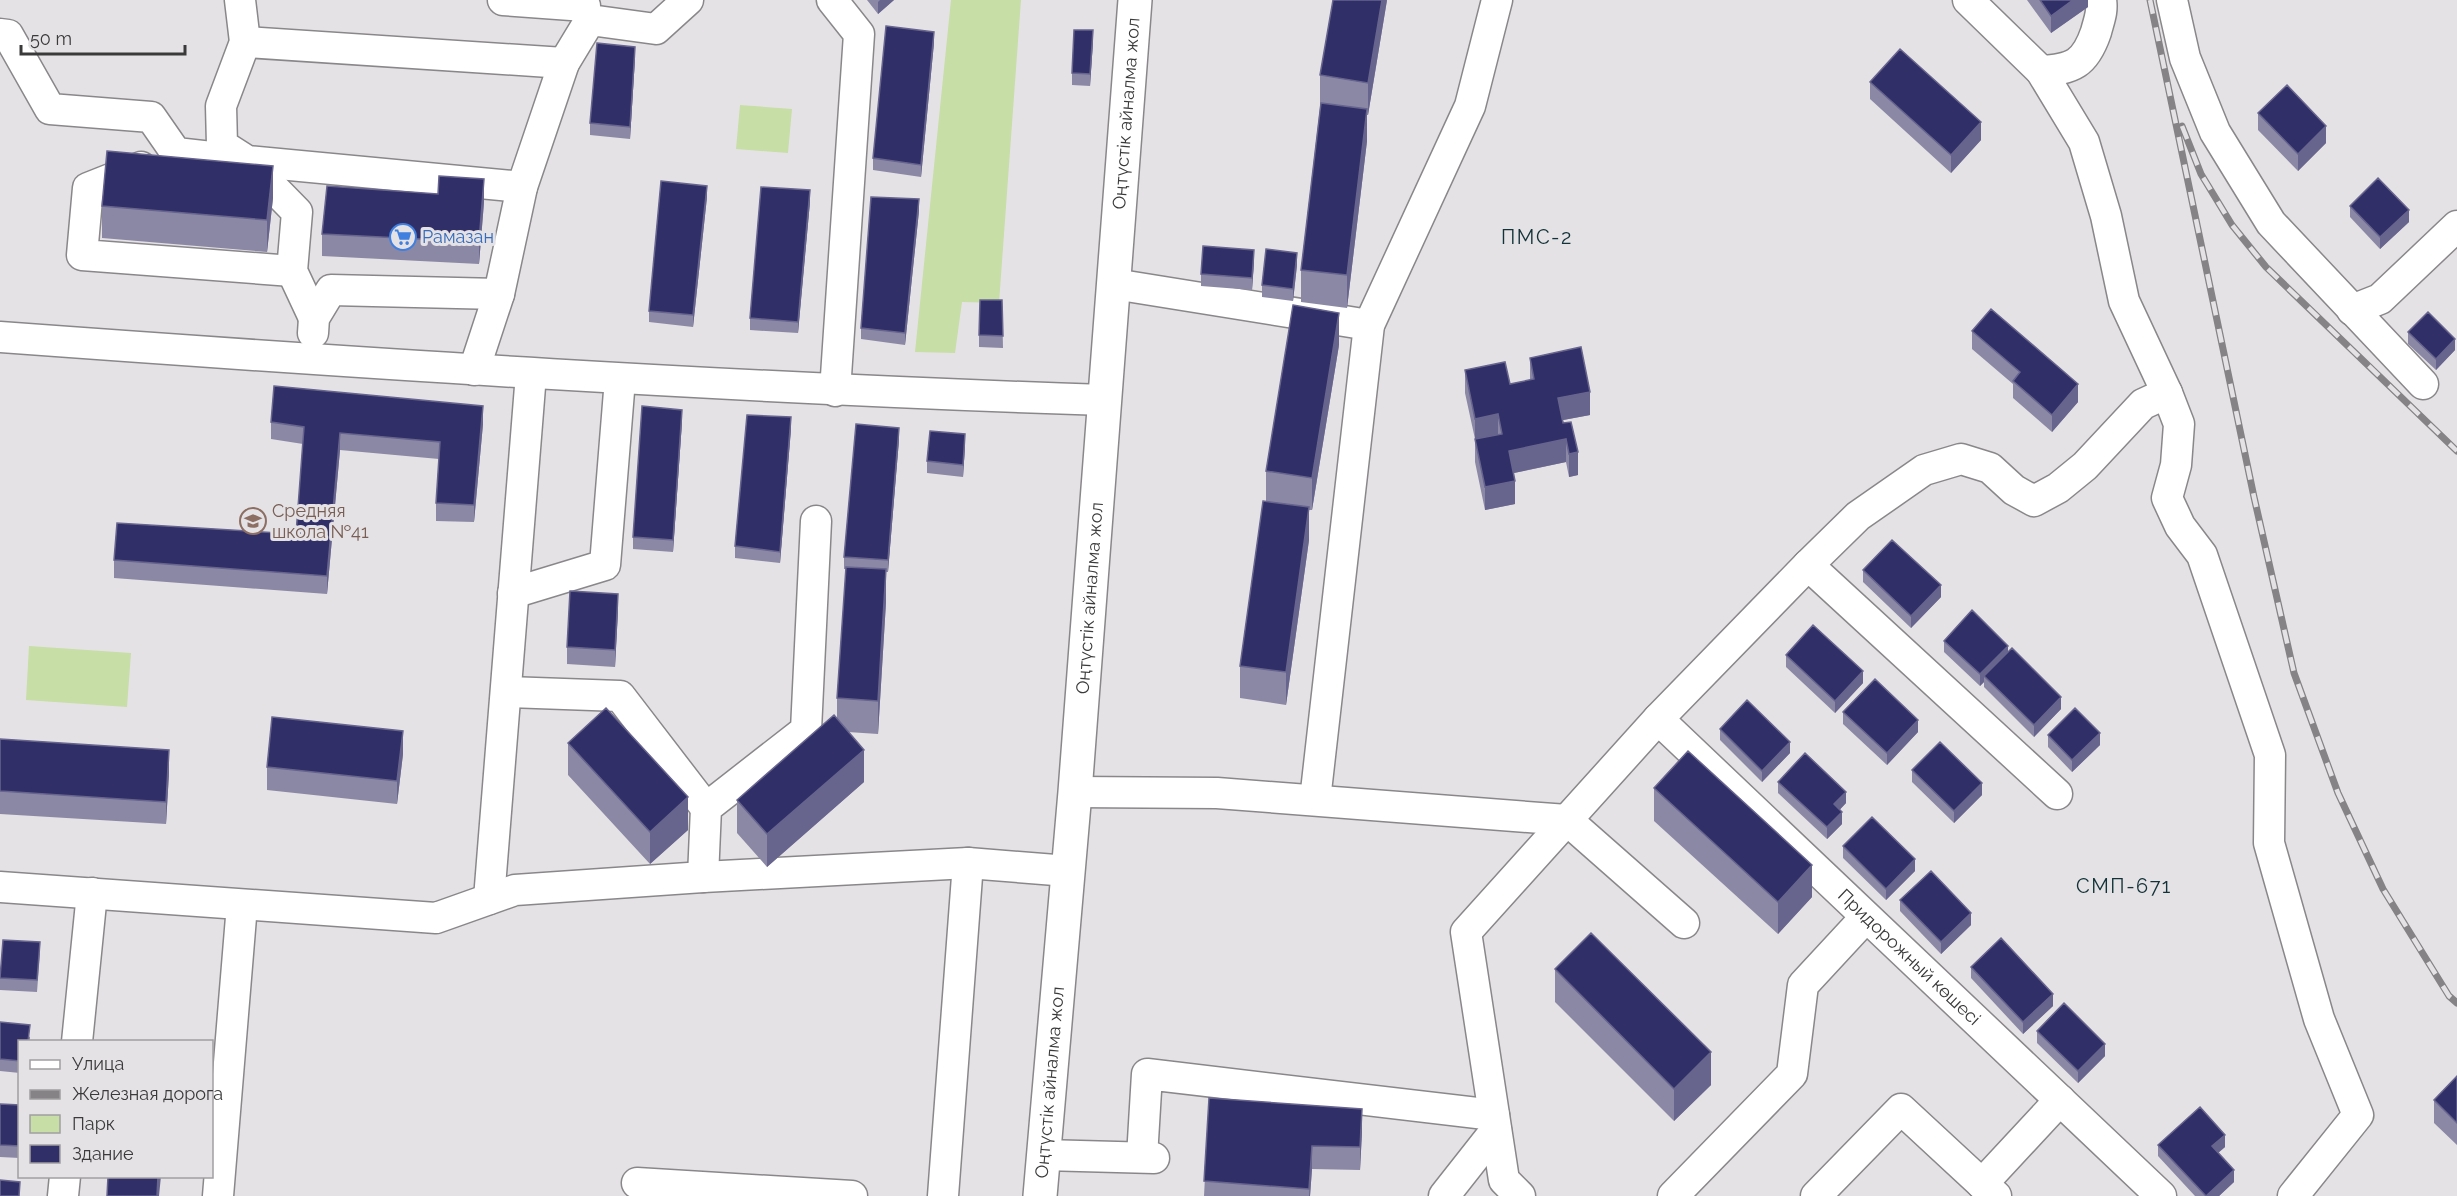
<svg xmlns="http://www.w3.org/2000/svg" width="2457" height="1196" viewBox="0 0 2457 1196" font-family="Raleway,sans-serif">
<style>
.green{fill:#c7dea6}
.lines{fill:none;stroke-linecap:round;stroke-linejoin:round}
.minor-casing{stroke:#8a878a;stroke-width:33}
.highway-casing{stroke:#8a878a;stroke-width:36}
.minor{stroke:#fff;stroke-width:30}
.highway{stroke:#fff;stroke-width:33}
.rail-casing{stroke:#858385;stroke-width:7}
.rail{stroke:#e5e2e5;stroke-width:4.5;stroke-dasharray:14;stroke-linecap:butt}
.wall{fill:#8b88a6}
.shaded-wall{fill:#67658e}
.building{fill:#312f68;stroke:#67658e;stroke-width:1.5}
.labels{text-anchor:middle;stroke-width:6;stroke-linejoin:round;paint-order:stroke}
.street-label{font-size:18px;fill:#3b3a3b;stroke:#e5e2e5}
.shop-label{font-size:18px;fill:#366cbe;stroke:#e5e2e5;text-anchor:start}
.education-label{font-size:18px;fill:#785e54;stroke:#e5e2e5;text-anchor:start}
.neighbourhood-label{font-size:20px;letter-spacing:1.5px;fill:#103238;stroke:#e5e2e5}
</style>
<rect width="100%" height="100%" fill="#e5e2e5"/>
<path class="green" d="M951,0H1021L999,303L962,302L955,353L915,352Z
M740,105L792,109L788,153L736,149Z
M29,646L131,653L127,707L26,700Z"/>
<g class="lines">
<defs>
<g id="minor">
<path d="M240,0L245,42L221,106L222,145L247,161L522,187"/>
<path d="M503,0L585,6"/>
<path d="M832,0L859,34L835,391"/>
<path d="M2172,0L2185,58L2215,132L2271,223L2423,384"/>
<path d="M0,34L8,35L50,109L151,117L176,153L247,161L297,212L292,271L314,318"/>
<path d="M245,42L564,63"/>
<path d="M2041,71C2073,69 2085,64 2096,32C2099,20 2103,12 2101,0"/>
<path d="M141,167L88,188L82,255L292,271"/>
<path d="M1114,284L1369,325"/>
<path d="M2352,310L2380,299L2457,226"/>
<path d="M313,333L314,318L331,290L499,294"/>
<path d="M0,337C368,364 736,388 1105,400"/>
<path d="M474,370L499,294L522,187L564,63L590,20L656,29L688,0"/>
<path d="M2167,393L2179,424L2176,465L2167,498L2180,526L2202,555L2270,755L2269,843L2319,1019L2358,1115L2293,1196"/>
<path d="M1808,565L1858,516L1924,470L1961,459L1990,468L2014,490L2034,501L2058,488L2085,466L2143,404L2167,393L2124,301L2106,216L2084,142L2041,71L1968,0"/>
<path d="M513,593L605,565L620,379"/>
<path d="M506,692L620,696L706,808"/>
<path id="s1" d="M1658,719L2161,1196"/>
<path d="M1075,792L1217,793L1567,820L1684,923"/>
<path d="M1315,800L1369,325L1470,106L1497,0"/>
<path d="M703,877L706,808L806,730L816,521"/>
<path d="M0,887L436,918L515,890L703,877L968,863L1068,871"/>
<path d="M489,899L531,374"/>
<path d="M77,1042L92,893"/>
<path d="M1043,1155L1154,1158"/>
<path d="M1142,1157L1147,1074L1494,1115"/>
<path d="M637,1183L852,1196"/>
<path d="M63,1196L65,1176"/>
<path d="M218,1196L242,905"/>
<path d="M943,1196L968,863"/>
<path d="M1444,1196L1496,1130"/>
<path d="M1520,1196L1504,1180L1466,932L1658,719L1808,565L2057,794"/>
<path d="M1673,1196L1792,1074L1803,985L1866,917"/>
<path d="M1816,1196L1901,1109L1982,1184"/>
<path d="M1996,1196L1982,1184L2060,1100"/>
</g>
<g id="highway">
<path id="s2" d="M1040,1196L1075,792L1135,0"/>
</g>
</defs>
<use href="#minor" class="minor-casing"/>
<use href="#highway" class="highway-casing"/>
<use href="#minor" class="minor"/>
<use href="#highway" class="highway"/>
<defs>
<path id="rail" d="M2150,0L2254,497L2294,673L2338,793L2383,889L2449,996L2457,1003
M2182,126L2201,174L2232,225L2266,267L2457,451"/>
</defs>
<use href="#rail" class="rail-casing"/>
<use href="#rail" class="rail"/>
</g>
<path class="wall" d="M867,0H894L878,14Z
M1387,0L1368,115H1367V141L1347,308L1301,302V270L1320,107V75Z
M2027,0H2088V7L2051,33Z
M1093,42L1090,86L1072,85V73Z
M934,43L921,177L873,170V158Z
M635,58L630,139L590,135V123Z
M1870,82L1981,140L1951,173L1870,99Z
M2258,113L2326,143L2298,171L2258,130Z
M707,197L693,327L649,322V311Z
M273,198L267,252L102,238V206Z
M484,202L479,264L322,256V234Z
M810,202L798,333L750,330V318Z
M2350,206L2409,222L2380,249L2350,217Z
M919,211L905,345L861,339V328Z
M1254,262L1252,290L1201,286V274Z
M1297,265L1293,301L1262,297V285Z
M1002,300L1003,348L979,347V335Z
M1972,331L2078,402L2052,432L2013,398V384L1972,349Z
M2408,332L2455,350L2436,370L2408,344Z
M1339,345L1312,510H1309V540L1286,705L1240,698V666L1266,501V471Z
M1530,358L1590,415L1563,420L1578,475L1569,477L1566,462L1514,473L1515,504L1485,510L1475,462V439L1465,393V370L1510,384L1530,380Z
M271,422L483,424L474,522L436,521V503L439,459L340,450L327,594L114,578V560L296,534L303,444L271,439Z
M682,422L673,552L633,549V537Z
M791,429L780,563L735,558V546Z
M899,440L888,572H886V602L878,734L848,732L864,782L767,867L737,833V800L837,720V698L846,569H844V557Z
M965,446L963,477L927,473V461Z
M1863,570L1941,597L1911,628L1863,582Z
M618,611L615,667L567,664V647Z
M1944,641L2008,652L2061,709L2034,737L1984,687V682L1980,686L1944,652Z
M1786,655L1863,683L1835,713L1786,667Z
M1843,712L1918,732L1887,765L1843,724Z
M1720,729L1790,753L1762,782L1720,740Z
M2048,735L2100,745L2072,772L2048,747Z
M0,739L169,773L166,824L0,814Z
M568,743L688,830L650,864L568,775Z
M403,754L397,804L267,790V767Z
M1912,770L1982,795L1954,823L1912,782Z
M1778,782L1846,803L1839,810L1842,824L1827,839L1778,793Z
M1654,788L1812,897L1778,934L1654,821Z
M1843,846L1915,871L1886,900L1843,858Z
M1900,900L1971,925L1941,954L1900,911Z
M40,953L37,992L0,990V978Z
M1971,967L2053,1006L2023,1034L1971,978Z
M1555,969L1711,1085L1674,1121L1555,1002Z
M0,1022L30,1037V1041H20V1073L0,1071Z
M2037,1031L2105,1056L2078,1083L2037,1043Z
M2457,1076V1145L2434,1123V1100Z
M1209,1098L1362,1132L1360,1170L1312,1169L1310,1196H1204Z
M0,1104L20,1105V1158L0,1157Z
M2158,1145L2225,1147L2218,1153L2234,1182L2219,1196H2195L2158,1156Z"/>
<path class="shaded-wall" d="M880,0H894L878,14V2Z
M1382,0H1387L1368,115V83Z
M2073,0H2088V7L2051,33V16Z
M1093,30V42L1090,86V74Z
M934,32V43L921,177V165Z
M635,47V58L630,139V127Z
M1367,109V141L1347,308V275Z
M1981,122V140L1951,173V155Z
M2326,126V143L2298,171V154Z
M273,166V198L267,252V220Z
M484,179V202L479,264V242Z
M707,186V197L693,327V315Z
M810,190V202L798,333V322Z
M919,199V211L905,345V333Z
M2409,210V222L2380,249V237Z
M1254,250V262L1252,290V278Z
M1297,253V265L1293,301V289Z
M1339,313V345L1312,510V478Z
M2455,339V350L2436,370V359Z
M2078,384V402L2052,432V415Z
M1590,392V415L1558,421V398Z
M483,406V424L474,522V505Z
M682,410V422L673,552V540Z
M1498,414V437L1475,442V419Z
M791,417V429L780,563V552Z
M899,428V440L888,572V560Z
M340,433V450L327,594V576Z
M965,434V446L963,477V465Z
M1566,439V462L1509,474V451Z
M1578,452V475L1569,477V454Z
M1515,481V504L1485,510V487Z
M1309,507V540L1286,705V672Z
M886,569V602L878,734V701Z
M1941,585V597L1911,628V616Z
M618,594V611L615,667V650Z
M2008,646V657L1984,676V682L1980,686V674Z
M1863,671V683L1835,713V701Z
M2061,697V709L2034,737V725Z
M1918,720V732L1887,765V753Z
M403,731V754L397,804V781Z
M2100,733V745L2072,772V760Z
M1790,742V753L1762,782V771Z
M169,750V773L166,824V802Z
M864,750V782L767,867V834Z
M1982,783V795L1954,823V811Z
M1846,792V803L1834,816V804Z
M688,797V830L650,864V832Z
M1842,812V824L1827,839V827Z
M1915,859V871L1886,900V889Z
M1812,865V897L1778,934V902Z
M1971,913V925L1941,954V942Z
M2053,994V1006L2023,1034V1022Z
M2105,1044V1056L2078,1083V1071Z
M1711,1052V1085L1674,1121V1089Z
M1362,1109V1132L1360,1170V1147Z
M2225,1135V1147L2212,1158V1146Z
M1312,1146V1169L1310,1196H1309Z
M2234,1170V1182L2219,1196H2206Z
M158,1176H161L159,1196H157Z"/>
<path class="building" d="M1333,0H1382L1368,83L1320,75Z
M2040,0H2073L2051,16Z
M886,26L934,32L921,165L873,158Z
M1074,30H1093L1090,74L1072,73Z
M597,43L635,47L630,127L590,123Z
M1900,49L1981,122L1951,155L1870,82Z
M2287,85L2326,126L2298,154L2258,113Z
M1321,103L1367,109L1347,275L1301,270Z
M107,151L273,166L267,220L102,206Z
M439,176L484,179L479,242L322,234L327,186L438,194Z
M2378,178L2409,210L2380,237L2350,206Z
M661,181L707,186L693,315L649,311Z
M761,187L810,190L798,322L750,318Z
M871,197L919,199L905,333L861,328Z
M1203,246L1254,250L1252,278L1201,274Z
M1266,249L1297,253L1293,289L1262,285Z
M980,300H1002L1003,336L979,335Z
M1293,305L1339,313L1312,478L1266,471Z
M1991,309L2078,384L2052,415L2013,381L2020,372L1972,331Z
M2428,312L2455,339L2436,359L2408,332Z
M1581,347L1590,392L1558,398L1563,423L1571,422L1578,452L1569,454L1566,439L1509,451L1515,481L1485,487L1475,439L1502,434L1498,414L1475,419L1465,370L1505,362L1510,384L1534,379L1530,358Z
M274,386L483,406L474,505L436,503L440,442L340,433L327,576L114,560L117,523L296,534L304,427L271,422Z
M642,406L682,410L673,540L633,537Z
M747,415L791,417L780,552L735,546Z
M856,424L899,428L888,560L844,557Z
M930,431L965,434L963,465L927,461Z
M1263,501L1309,507L1286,672L1240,666Z
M1892,540L1941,585L1911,616L1863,570Z
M846,567L886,569L878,701L837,698Z
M570,591L618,594L615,650L567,647Z
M1972,610L2008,646L1980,674L1944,641Z
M1813,625L1863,671L1835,701L1786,655Z
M2012,648L2061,697L2034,725L1984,676Z
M1875,679L1918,720L1887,753L1843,712Z
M1747,700L1790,742L1762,771L1720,729Z
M606,708L688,797L650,832L568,743Z
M2075,708L2100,733L2072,760L2048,735Z
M834,715L864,750L767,834L737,800Z
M272,717L403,731L397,781L267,767Z
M0,739L169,750L166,802L0,791Z
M1940,742L1982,783L1954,811L1912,770Z
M1688,751L1812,865L1778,902L1654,788Z
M1805,753L1846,792L1834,804L1842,812L1827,827L1778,782Z
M1872,817L1915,859L1886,889L1843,846Z
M1931,871L1971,913L1941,942L1900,900Z
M1591,933L1711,1052L1674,1089L1555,969Z
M2001,938L2053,994L2023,1022L1971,967Z
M3,940L40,942L37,980L0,978Z
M2064,1003L2105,1044L2078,1071L2037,1031Z
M0,1022L30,1025L28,1041H20V1061L0,1059Z
M2457,1076V1123L2434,1100Z
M1209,1098L1362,1109L1360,1147L1312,1146L1309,1189L1204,1181Z
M0,1104L20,1105V1146L0,1145Z
M2200,1107L2225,1135L2212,1146L2234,1170L2206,1196L2158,1145Z
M108,1176H158L157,1196H107Z
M0,1180L20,1182L19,1196H0Z"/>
<defs>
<symbol id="supermarket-ring" viewBox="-11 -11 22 22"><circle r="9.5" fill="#e5e2e5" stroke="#3f7fe0" stroke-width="1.5"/><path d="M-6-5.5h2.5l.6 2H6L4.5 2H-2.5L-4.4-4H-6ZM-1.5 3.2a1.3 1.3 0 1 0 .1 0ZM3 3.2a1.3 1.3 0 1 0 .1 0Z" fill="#3f7fe0"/></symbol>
<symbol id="school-ring" viewBox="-11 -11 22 22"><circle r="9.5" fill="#e5e2e5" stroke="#8d6e63" stroke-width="1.5"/><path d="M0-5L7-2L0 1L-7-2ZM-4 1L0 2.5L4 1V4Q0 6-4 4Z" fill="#8d6e63"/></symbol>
</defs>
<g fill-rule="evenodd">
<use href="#supermarket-ring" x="388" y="222" width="30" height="30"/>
<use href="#school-ring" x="238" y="506" width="30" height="30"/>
</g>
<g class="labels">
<g class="street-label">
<text dy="6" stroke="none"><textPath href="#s2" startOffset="1086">Оңтүстік айналма жол</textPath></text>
<text dy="6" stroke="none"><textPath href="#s2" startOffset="600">Оңтүстік айналма жол</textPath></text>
<text dy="6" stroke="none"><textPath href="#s1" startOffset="346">Придорожный көшесі</textPath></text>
<text dy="6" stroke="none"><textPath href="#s2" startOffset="114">Оңтүстік айналма жол</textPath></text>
</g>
<g class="shop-label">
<text x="422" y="243">Рамазан</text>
</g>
<g class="education-label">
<text x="272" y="517">Средняя<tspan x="272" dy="21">школа №41</tspan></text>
</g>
<g class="neighbourhood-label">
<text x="1537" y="244">ПМС-2</text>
<text x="2124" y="893">СМП-671</text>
</g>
</g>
<rect x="18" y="1040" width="195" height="138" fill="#e5e2e5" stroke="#a19fa1" stroke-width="1.5"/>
<rect x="30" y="1060" width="30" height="9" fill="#ffffff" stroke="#a19fa1" stroke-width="1.5"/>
<text x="72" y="1070" font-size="18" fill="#3b3a3b">Улица</text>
<rect x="30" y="1090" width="30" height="9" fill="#858385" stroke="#a19fa1" stroke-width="1.5"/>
<text x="72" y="1100" font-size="18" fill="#3b3a3b">Железная дорога</text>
<rect x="30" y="1115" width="30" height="18" fill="#c7dea6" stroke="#a19fa1" stroke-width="1.5"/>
<text x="72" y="1130" font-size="18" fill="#3b3a3b">Парк</text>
<rect x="30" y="1145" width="30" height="18" fill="#312f68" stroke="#a19fa1" stroke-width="1.5"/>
<text x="72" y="1160" font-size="18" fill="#3b3a3b">Здание</text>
<path d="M21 45v9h164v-9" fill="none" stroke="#3b3a3b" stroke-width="3"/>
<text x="30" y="45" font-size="18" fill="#3b3a3b" stroke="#e5e2e5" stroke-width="4.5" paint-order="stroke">50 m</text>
</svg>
